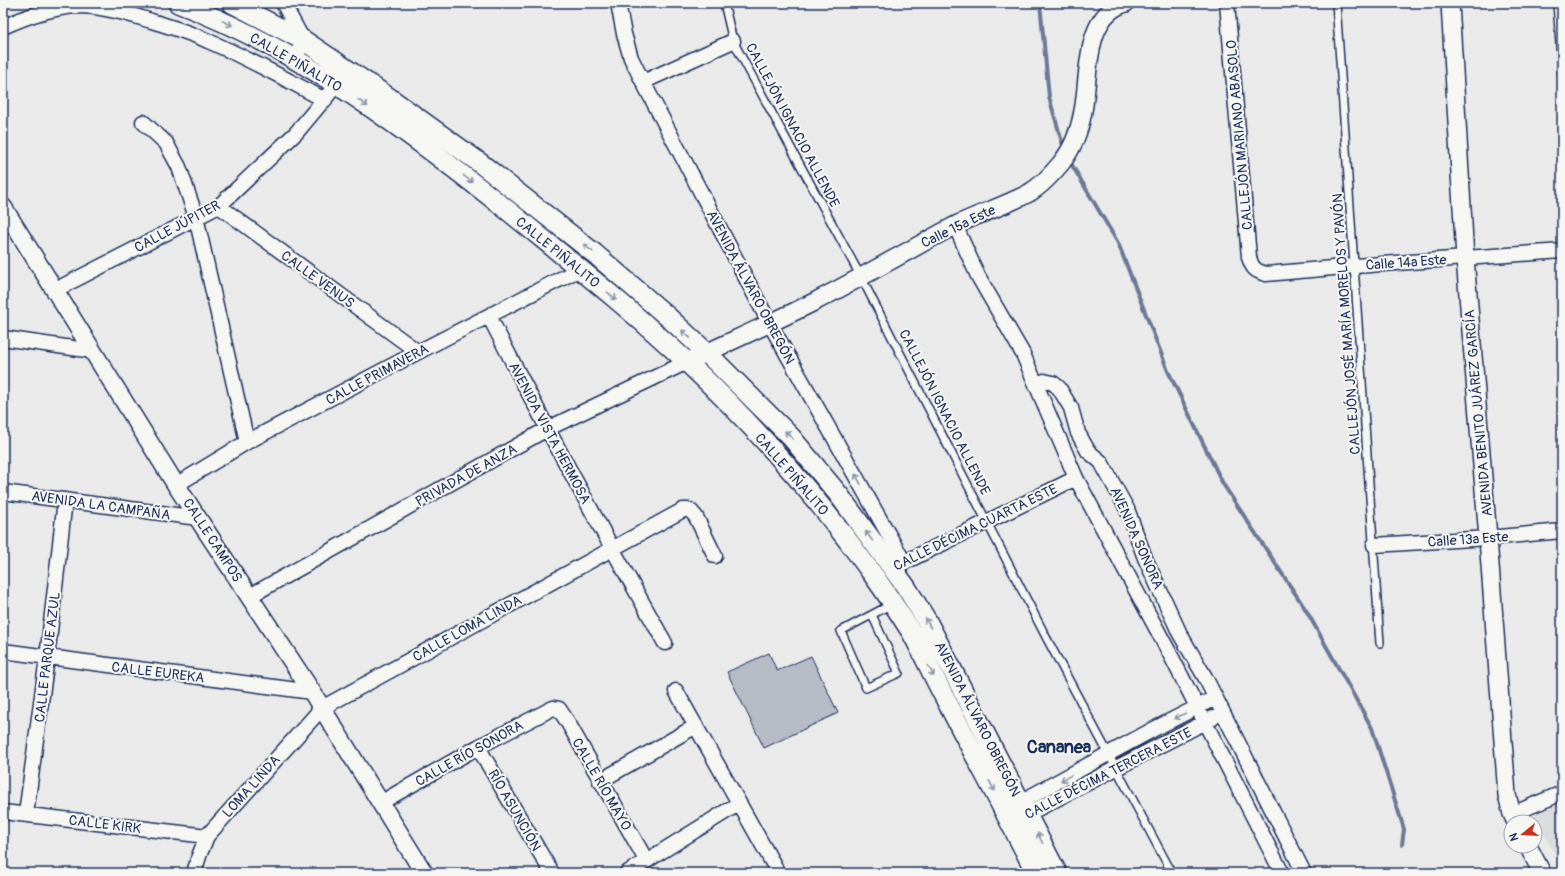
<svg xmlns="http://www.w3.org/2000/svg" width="1565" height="876" viewBox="0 0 1565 876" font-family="Pangolin,sans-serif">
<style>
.built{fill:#dadcde}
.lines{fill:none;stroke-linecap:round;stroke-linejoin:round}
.stream{stroke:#6c7995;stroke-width:4}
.building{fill:#b6bbc6;stroke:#1b2f5e}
.service-casing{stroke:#1b2f5e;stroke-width:10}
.minor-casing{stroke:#1b2f5e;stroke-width:17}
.tertiary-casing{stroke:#1b2f5e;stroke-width:20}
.secondary-casing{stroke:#1b2f5e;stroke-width:22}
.service{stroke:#f6f6f2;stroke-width:7}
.minor{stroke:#f6f6f2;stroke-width:14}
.tertiary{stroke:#f6f6f2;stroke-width:17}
.secondary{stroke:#f6f6f2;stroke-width:19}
.oneway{stroke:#8892a8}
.labels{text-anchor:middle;stroke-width:4;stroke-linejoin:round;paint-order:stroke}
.street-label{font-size:14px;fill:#1b2f5e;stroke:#f6f6f2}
.district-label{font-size:18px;font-weight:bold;fill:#1b2f5e;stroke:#f6f6f2}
</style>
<rect width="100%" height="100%" fill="#e9eae9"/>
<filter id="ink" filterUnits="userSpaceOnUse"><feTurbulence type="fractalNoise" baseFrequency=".025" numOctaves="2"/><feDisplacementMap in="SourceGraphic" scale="8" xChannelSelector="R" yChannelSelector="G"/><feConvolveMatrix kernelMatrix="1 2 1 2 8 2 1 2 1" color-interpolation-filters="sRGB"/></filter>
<g filter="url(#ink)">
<path class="built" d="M1562,799V867L1534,816L1554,802Z"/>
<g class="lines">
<path class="stream" d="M1040,3L1049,97L1064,149
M1069,160L1118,243L1168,371L1223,484L1306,610L1372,728L1404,829L1402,845"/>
</g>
<path class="building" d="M769,653L777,671L811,656L838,713L764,748L727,672Z"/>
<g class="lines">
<defs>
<path id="service" d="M724,3L733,41L861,277L1046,637L1172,873
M1336,3L1380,643
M1557,3L1562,73
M872,615L899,673L866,688L841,631L892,604"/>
<path id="minor" d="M283,3L303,40L296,58
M618,3L624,34L631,58L643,82L770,324L904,562
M1227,3L1249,257C1252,268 1255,271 1266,274L1355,266L1562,251
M3,27C27,16 53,7 79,6C102,6 126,13 148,20C168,26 189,32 208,41C248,58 287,80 325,100
M643,82L733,41
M143,122L166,143L179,167L196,217L247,442
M219,206L418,352
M955,225L978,276L1023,354L1076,478L1170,654L1282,873
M55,290L219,206L296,133L342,78
M489,316C545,426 604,535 665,643
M3,338L93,351
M1036,385L1044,381L1053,383L1059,388L1071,408L1078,433L1088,451L1101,462L1127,509L1145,558L1180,634L1205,677L1304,873
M176,485L247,442L418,352L580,269
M3,492L198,518
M1374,545L1488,538L1562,531
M897,566L1076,478
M250,596L547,429L687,362
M3,651L312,692
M676,691L775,867L776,873
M478,747L552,873
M600,781L696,726
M380,803L478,747L553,708L559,709L567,721L646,860
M1013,806L1154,729L1215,698
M3,812L207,836
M26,814L47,658L65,500
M1512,814L1562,793
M1018,819L1213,718
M194,873L199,856L207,836L322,708L683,510H690L696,517L715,556
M627,873L738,804"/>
<path id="tertiary" d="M1450,3L1465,258L1488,538L1507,795L1512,814L1516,822
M3,207L176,485L312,692L424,873
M687,362C729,342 772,323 814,302C861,278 907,251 954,226C978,214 1005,206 1029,193C1041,186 1053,173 1062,162C1073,148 1080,128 1083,111C1090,77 1083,14 1126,3
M1528,846L1542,873"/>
<path id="secondary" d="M178,3C302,50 408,131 511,213C571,262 632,310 688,363C757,428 819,499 874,576C887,594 900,614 912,633C924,655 934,678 946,700C976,758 1007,815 1036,873
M232,3L303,40L391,99L480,163L595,254L668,317L707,353L791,437L839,495L906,587L927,621L1057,873"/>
</defs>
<use href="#service" class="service-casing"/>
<use href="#minor" class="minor-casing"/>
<use href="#tertiary" class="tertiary-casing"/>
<use href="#secondary" class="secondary-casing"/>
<use href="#service" class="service"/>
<use href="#minor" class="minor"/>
<use href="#tertiary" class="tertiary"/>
<use href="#secondary" class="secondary"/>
</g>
<defs><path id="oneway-shaft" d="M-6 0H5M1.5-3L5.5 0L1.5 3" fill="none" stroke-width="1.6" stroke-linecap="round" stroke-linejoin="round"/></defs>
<g class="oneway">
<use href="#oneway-shaft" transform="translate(227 23) rotate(26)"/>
<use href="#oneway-shaft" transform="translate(363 103) rotate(35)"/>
<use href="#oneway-shaft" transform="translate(468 179) rotate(38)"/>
<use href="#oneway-shaft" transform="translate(588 248) rotate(-142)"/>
<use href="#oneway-shaft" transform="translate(612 296) rotate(40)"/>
<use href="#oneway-shaft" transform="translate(686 334) rotate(-137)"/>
<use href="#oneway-shaft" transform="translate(789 435) rotate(-134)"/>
<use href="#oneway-shaft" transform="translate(858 479) rotate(-119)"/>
<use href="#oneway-shaft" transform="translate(869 536) rotate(-126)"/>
<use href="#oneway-shaft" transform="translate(928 623) rotate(-119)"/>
<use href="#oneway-shaft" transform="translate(931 671) rotate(63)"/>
<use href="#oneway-shaft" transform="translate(1180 716) rotate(153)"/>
<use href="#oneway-shaft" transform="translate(1066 778) rotate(151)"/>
<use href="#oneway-shaft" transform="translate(992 786) rotate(62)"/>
<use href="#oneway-shaft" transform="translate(1040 838) rotate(-116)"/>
</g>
</g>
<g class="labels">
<g class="street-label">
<text transform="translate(296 62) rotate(30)" y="5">CALLE PIÑALITO</text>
<text transform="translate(793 125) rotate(62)" y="5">CALLEJÓN IGNACIO ALLENDE</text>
<text transform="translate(1239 135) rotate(-95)" y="5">CALLEJÓN MARIANO ABASOLO</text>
<text transform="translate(177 226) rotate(-28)" y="5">CALLE JÚPITER</text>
<text transform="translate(958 226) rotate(-26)" y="5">Calle 15ª Este</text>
<text transform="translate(558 252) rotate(39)" y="5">CALLE PIÑALITO</text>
<text transform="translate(1406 262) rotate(-4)" y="5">Calle 14ª Este</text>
<text transform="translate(318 279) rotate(36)" y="5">CALLE VENUS</text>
<text transform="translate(751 287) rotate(62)" y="5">AVENIDA ÁLVARO OBREGÓN</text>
<text transform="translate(1346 324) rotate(-94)" y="5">CALLEJÓN JOSÉ MARÍA MORELOS Y PAVÓN</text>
<text transform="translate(377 374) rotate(-28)" y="5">CALLE PRIMAVERA</text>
<text transform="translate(945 412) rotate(63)" y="5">CALLEJÓN IGNACIO ALLENDE</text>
<text transform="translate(1478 413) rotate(-95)" y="5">AVENIDA BENITO JUÁREZ GARCÍA</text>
<text transform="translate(550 433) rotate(62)" y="5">AVENIDA VISTA HERMOSA</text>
<text transform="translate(792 474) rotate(49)" y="5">CALLE PIÑALITO</text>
<text transform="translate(466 475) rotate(-29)" y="5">PRIVADA DE ANZA</text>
<text transform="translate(101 505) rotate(8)" y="5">AVENIDA LA CAMPAÑA</text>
<text transform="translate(975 527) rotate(-26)" y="5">CALLE DÉCIMA CUARTA ESTE</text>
<text transform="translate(1137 538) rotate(66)" y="5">AVENIDA SONORA</text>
<text transform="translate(1468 539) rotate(-4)" y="5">Calle 13ª Este</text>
<text transform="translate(213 540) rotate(57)" y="5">CALLE CAMPOS</text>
<text transform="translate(467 628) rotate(-29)" y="5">CALLE LOMA LINDA</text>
<text transform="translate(47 657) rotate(-83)" y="5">CALLE PARQUE AZUL</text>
<text transform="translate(158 672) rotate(7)" y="5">CALLE EUREKA</text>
<text transform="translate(978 719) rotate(63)" y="5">AVENIDA ÁLVARO OBREGÓN</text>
<text transform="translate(469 753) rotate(-29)" y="5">CALLE RÍO SONORA</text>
<text transform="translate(1108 773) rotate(-27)" y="5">CALLE DÉCIMA TERCERA ESTE</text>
<text transform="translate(602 784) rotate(60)" y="5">CALLE RÍO MAYO</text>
<text transform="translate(251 786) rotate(-48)" y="5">LOMA LINDA</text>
<text transform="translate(515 810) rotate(60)" y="5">RÍO ASUNCIÓN</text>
<text transform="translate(105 824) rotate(7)" y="5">CALLE KIRK</text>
</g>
<g class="district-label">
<text x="1059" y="753">Cananea</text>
</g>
</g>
<rect width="1565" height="876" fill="none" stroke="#f6f6f2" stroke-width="16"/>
<rect x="8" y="8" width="1549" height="860" fill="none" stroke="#1b2f5e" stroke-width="1.5" filter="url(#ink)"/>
<g transform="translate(1523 834) rotate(252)"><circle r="19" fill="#f6f6f2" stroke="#9ea6b7"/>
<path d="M0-3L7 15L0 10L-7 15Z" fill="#c8321e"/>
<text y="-6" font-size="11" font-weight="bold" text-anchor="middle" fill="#1b2f5e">N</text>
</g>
</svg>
